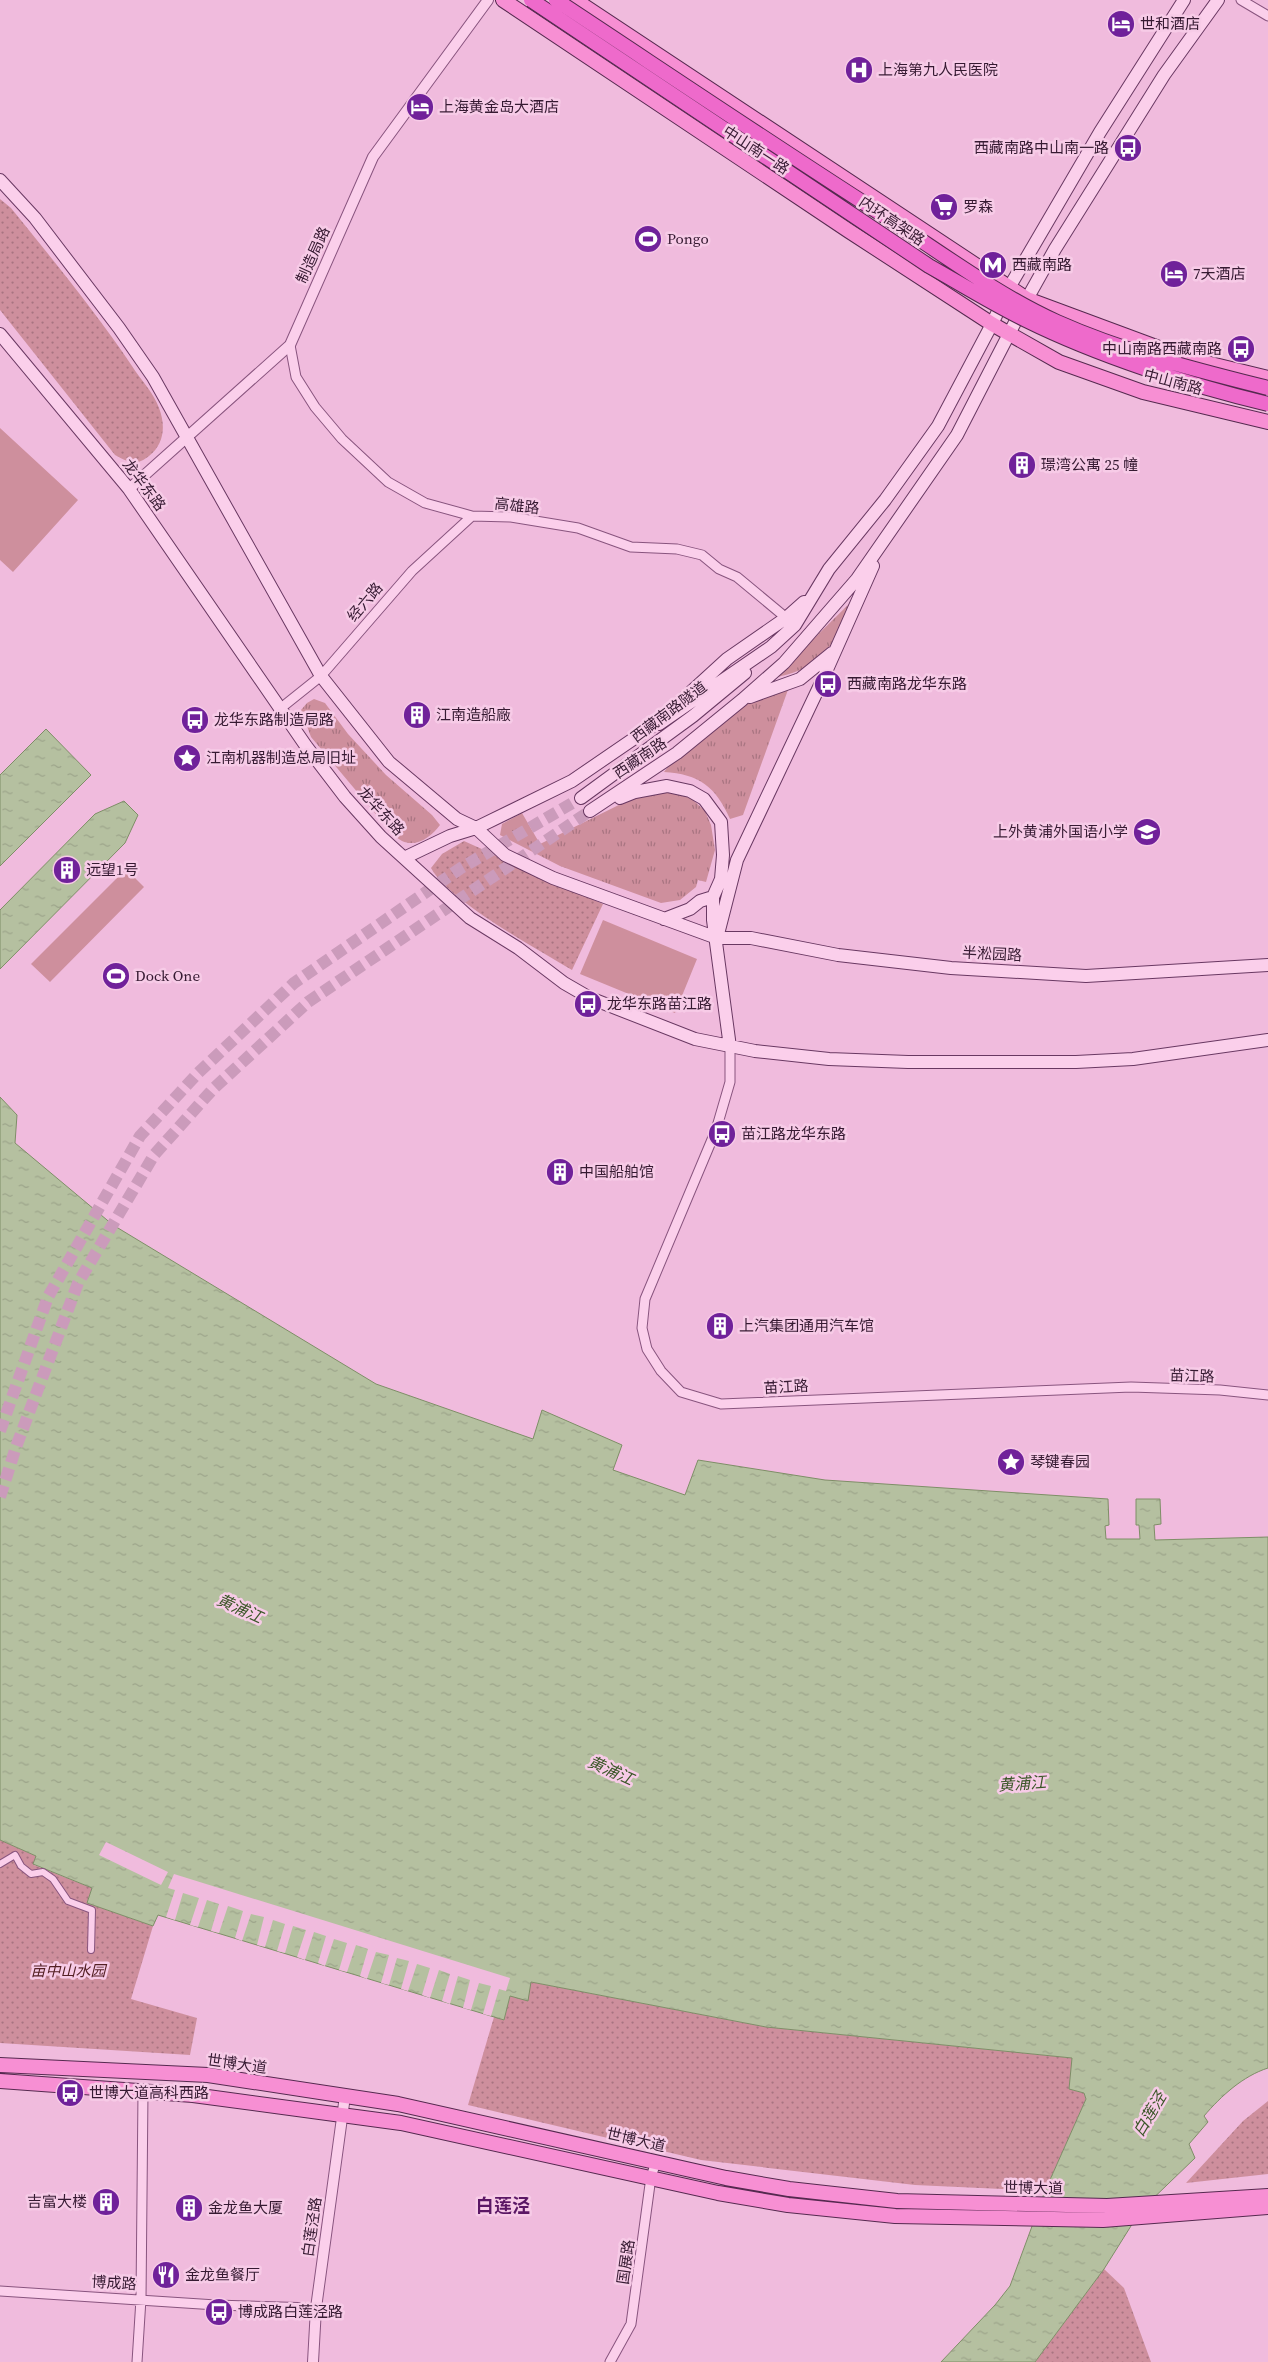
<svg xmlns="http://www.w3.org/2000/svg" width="1268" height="2362" viewBox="0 0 1268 2362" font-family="'Source Serif 4','Noto Sans SC',serif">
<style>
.grass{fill:url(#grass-tufts)}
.park{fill:url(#park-dots)}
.pitch{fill:#ce8f9d}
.water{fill:url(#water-ripples);stroke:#7e8e67}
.pier{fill:#f0bbdd}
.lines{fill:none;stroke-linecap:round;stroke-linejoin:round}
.secondary-tunnel{stroke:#cb9bbb;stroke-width:12;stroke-dasharray:12 6;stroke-linecap:butt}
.pedestrian-casing{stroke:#88547e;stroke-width:8}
.minor-casing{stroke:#88547e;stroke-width:11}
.tertiary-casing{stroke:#88547e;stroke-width:12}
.secondary-casing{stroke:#693862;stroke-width:14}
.primary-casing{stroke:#55294f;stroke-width:16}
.pedestrian{stroke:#fbcfeb;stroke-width:6}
.minor{stroke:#fbcfeb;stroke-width:9}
.tertiary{stroke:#fbcfeb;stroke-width:10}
.secondary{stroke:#fbcfeb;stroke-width:12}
.primary{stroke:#f78fd3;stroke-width:14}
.trunk-bridge-casing{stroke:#55294f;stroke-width:16;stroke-linecap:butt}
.trunk-bridge{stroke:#ee6acb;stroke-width:14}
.labels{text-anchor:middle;stroke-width:5;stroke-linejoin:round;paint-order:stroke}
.poi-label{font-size:15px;fill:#361a32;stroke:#f7cbe7;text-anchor:start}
.street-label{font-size:15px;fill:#361a32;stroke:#f7cbe7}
.park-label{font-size:15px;font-style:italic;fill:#542024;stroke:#f7cbe7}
.water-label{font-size:16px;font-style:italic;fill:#3b5728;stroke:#f7cbe7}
.quarter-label{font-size:18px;font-weight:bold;fill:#5b1765;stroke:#f7cbe7}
</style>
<defs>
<pattern id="grass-tufts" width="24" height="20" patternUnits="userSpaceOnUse" patternTransform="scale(1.25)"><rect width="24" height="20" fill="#ce8f9d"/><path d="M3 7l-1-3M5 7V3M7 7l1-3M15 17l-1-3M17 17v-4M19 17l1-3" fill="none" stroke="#a87481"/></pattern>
<pattern id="park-dots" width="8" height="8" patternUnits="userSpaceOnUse" patternTransform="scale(1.25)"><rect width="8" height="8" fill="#ce8f9d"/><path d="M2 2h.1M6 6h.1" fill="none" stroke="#a87481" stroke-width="1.8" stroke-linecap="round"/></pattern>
<pattern id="water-ripples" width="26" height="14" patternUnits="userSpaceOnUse" patternTransform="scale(1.25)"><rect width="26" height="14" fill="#b5c0a0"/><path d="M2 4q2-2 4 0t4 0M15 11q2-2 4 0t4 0" fill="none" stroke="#9ca48a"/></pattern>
</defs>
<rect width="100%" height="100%" fill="#f0bbdd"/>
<path class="grass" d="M850,603C831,647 828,665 778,677L782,670Z
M789,687L743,815L730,819C716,787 699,774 664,772L670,764L738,709L752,700Z
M314,699L325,703L348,734L386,775L432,815L440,825C432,836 417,848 402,841C398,839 393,834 390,831L311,737L301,710L307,703Z
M674,791L691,798L705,811L711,825L715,850L706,882L698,880L696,887L680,900L661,903L560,866L500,835L502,824L522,813L540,844L641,794Z"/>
<path class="park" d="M0,199L11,208C53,260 95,311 132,366C140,379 154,393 159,408C166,426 164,444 149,456C137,466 129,463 115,455L0,310Z
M464,841L603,904L572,970C537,949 449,901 431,868L442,854Z
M0,1840L36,1856L34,1865L92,1888L87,1903L153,1926L131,1999L197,2018L190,2055L0,2043Z
M531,1982L766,2027L1073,2058L1069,2089L1084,2093L1086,2099L1045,2191L915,2185L701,2160L468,2105L494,2017L504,2020L510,1996Z
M1268,2101V2174L1186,2183L1243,2121Z
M1104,2269L1124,2288L1151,2362H1035Z"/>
<path class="pitch" d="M0,428L78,500L13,572L0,560Z
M126,869L144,887L50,982L31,964Z
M603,920L697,959L675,1013L580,974Z"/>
<path class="water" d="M46,729L91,775L0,866V775Z
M124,801L138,815L125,843L0,969V910L95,814Z
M0,1097L17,1115L15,1143L113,1225L376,1384L533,1439L542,1410L622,1445L613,1470L685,1495L698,1460L825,1480L1108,1499L1109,1525L1105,1526L1106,1539H1140L1139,1525H1136V1499H1160L1161,1524L1154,1525L1155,1540L1268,1537V2068C1243,2076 1221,2096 1204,2116L1208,2122L1189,2144L1195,2158L1141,2210L1104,2269L1035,2362H941L995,2305L1010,2286L1045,2191L1086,2099L1084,2093L1069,2089L1072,2058L766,2027L531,1982L528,2001L510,1996L504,2020L158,1915L153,1926L87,1903L92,1888L33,1864L36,1856L0,1840Z"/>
<path class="pier" d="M106,1842L168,1872L161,1885L99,1855Z
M174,1874L510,1978L506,1991L499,1989L491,2016L483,2014L491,1986L479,1983L471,2010L463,2008L470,1980L458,1976L450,2004L442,2001L450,1974L439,1970L430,1998L422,1995L430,1968L417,1964L408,1991L401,1989L409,1961L397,1958L389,1985L381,1983L389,1955L376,1952L367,1979L360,1976L368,1949L356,1945L347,1972L339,1970L347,1943L334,1939L325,1966L318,1963L326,1936L314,1932L305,1960L297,1957L306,1930L293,1926L285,1953L277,1951L285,1924L273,1920L265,1947L257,1945L264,1917L251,1914L242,1941L235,1938L243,1911L228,1906L219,1933L211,1931L219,1904L207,1900L198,1927L190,1925L199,1898L183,1893L175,1920L166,1917L175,1890L168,1888Z"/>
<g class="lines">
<path class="secondary-tunnel" d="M0,1431L48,1297L140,1136L198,1073L294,983L461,868L581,798
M0,1497L16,1447L78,1283L154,1155L213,1089L308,1002L590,811"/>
<defs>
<path id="pedestrian" d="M0,1864L15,1855L21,1866L31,1874L43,1872L53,1879L68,1901L92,1910L91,1950"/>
<path id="minor" d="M1241,0L1268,16
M290,345L296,377L315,407L342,439L388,482L425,503L472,516L511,517L578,528L631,547L677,549L702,555L719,569L737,577L790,621
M281,708L321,676L412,571L472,516
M730,1047V1082L716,1130L645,1299L642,1328L647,1349L661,1371L681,1392L721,1404L1131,1387L1220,1390L1268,1395
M0,2291L216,2305L316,2308
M137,2362L141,2299L143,2092
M610,2362L631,2324L651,2177L656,2162"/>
<path id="tertiary" d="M129,489L290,345L373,157L488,0
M313,2362L316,2308L345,2096"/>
<path id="secondary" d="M0,180L35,218L119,328L153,377L321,676L389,762L457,819L476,828L505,855L553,878L717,938H751L838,955L951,968L1086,976L1268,965
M0,334L129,489L306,746L345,797L381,837L470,918L518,948L564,983L590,998L695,1039L755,1051L829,1059L908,1062H1076L1133,1059L1268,1040
M750,697L800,679L832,653
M680,702L727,659L786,618L804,602
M659,724L771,647L795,625L829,569L885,500L938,426L992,324L1010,286L1100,132L1184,0
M581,798L693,716L745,673
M620,798L635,792L667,786L690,791L704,799L721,822L723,855L721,879L713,897V920L730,1047
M590,811L677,753L742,700L784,663L857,579L957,435L1027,299L1055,249L1164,75L1218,0
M404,858L450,836L476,828L572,781L664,718
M664,919L690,909L700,901L713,897
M717,938L737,860L821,683L873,566"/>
<path id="primary" d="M503,0L849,231L992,324L1059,362L1143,392L1268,422
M575,0L1027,299L1186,358L1268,378
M0,2065L208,2075L398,2104L726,2178L789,2189L897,2201L1107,2206L1268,2196
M0,2081L193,2095L401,2123L718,2193L788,2205L895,2216L1103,2220L1268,2207"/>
</defs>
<use href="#pedestrian" class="pedestrian-casing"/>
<use href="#minor" class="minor-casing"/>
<use href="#tertiary" class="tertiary-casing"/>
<use href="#secondary" class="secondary-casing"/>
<use href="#primary" class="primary-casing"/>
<use href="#pedestrian" class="pedestrian"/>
<use href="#minor" class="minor"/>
<use href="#tertiary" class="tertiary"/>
<use href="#secondary" class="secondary"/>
<use href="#primary" class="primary"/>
<defs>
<path id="trunk-bridge" d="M531,0L929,266C961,284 993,304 1026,320C1099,356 1189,385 1268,404
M556,0C668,74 779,149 892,221C944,255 1001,297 1057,322C1124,352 1197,370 1268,388"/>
</defs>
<use href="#trunk-bridge" class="trunk-bridge-casing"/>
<use href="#trunk-bridge" class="trunk-bridge"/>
</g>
<defs>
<symbol id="hotel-disc" viewBox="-11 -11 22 22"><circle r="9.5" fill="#70219a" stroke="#f7cbe7"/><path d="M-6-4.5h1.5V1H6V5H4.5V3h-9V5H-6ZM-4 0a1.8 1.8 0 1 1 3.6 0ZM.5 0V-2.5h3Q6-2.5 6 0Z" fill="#fff"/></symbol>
<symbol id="hospital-disc" viewBox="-11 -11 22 22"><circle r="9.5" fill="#70219a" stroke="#f7cbe7"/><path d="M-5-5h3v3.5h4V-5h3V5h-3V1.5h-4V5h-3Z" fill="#fff"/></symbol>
<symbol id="bus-disc" viewBox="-11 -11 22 22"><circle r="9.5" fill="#70219a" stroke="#f7cbe7"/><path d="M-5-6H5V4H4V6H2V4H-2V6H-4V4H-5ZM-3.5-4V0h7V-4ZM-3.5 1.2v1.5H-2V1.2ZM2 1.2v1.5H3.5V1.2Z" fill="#fff"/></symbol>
<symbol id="supermarket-disc" viewBox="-11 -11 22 22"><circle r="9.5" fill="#70219a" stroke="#f7cbe7"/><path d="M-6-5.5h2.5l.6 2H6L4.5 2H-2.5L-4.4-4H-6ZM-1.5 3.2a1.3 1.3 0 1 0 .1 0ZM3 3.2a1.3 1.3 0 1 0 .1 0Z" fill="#fff"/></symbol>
<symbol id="stadium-disc" viewBox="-11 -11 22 22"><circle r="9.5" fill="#70219a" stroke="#f7cbe7"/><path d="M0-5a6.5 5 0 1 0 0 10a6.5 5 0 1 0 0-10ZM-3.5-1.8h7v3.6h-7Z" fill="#fff"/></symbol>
<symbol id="metro-disc" viewBox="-11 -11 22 22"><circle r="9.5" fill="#70219a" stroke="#f7cbe7"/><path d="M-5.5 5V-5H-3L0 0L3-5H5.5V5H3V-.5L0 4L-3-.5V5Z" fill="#fff"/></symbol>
<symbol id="building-disc" viewBox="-11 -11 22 22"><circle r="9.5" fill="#70219a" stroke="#f7cbe7"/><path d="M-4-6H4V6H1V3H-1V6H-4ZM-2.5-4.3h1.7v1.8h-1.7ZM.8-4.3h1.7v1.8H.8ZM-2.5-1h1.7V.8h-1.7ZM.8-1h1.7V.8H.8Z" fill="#fff"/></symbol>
<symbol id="sight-disc" viewBox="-11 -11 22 22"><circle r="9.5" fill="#70219a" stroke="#f7cbe7"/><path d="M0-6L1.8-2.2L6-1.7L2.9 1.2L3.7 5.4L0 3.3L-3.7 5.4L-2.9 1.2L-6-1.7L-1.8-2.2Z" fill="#fff"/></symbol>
<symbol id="school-disc" viewBox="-11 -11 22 22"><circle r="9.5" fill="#70219a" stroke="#f7cbe7"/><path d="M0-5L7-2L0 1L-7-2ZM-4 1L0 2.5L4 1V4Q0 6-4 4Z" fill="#fff"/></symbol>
<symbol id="restaurant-disc" viewBox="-11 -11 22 22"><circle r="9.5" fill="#70219a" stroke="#f7cbe7"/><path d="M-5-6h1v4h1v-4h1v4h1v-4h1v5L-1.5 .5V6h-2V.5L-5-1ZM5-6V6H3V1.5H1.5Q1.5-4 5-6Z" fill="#fff"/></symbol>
</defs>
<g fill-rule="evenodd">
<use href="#hotel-disc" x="1105" y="8" width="32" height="32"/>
<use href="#hospital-disc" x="843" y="54" width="32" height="32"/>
<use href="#hotel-disc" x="404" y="91" width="32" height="32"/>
<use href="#bus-disc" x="1112" y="132" width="32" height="32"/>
<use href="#supermarket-disc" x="928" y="191" width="32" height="32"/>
<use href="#stadium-disc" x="632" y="223" width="32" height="32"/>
<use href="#metro-disc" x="977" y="249" width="32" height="32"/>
<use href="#hotel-disc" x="1158" y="258" width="32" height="32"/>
<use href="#bus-disc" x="1225" y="333" width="32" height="32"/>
<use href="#building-disc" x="1006" y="449" width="32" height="32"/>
<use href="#bus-disc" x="812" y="668" width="32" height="32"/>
<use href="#building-disc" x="401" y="699" width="32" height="32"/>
<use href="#bus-disc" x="179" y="704" width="32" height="32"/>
<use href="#sight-disc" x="171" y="742" width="32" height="32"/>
<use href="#school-disc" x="1131" y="816" width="32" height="32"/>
<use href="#building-disc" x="51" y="854" width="32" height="32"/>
<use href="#stadium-disc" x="100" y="960" width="32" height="32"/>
<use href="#bus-disc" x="572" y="988" width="32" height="32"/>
<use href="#bus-disc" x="706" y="1118" width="32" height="32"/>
<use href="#building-disc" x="544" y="1156" width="32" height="32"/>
<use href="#building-disc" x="704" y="1310" width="32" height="32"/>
<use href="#sight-disc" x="995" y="1446" width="32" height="32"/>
<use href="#bus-disc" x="54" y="2077" width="32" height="32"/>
<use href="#building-disc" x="90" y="2186" width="32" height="32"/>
<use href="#building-disc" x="173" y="2192" width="32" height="32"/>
<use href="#restaurant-disc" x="150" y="2259" width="32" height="32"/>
<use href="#bus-disc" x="203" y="2296" width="32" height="32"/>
</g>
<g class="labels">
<g class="poi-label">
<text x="1140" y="29">世和酒店</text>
<text x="878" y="75">上海第九人民医院</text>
<text x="439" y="112">上海黄金岛大酒店</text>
<text x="1109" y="153" text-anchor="end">西藏南路中山南一路</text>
<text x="963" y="212">罗森</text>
<text x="667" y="244">Pongo</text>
<text x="1012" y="270">西藏南路</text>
<text x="1193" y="279">7天酒店</text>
<text x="1222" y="354" text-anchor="end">中山南路西藏南路</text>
<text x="1041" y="470">璟湾公寓 25 幢</text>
<text x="847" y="689">西藏南路龙华东路</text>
<text x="436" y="720">江南造船廠</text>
<text x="214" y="725">龙华东路制造局路</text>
<text x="206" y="763">江南机器制造总局旧址</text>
<text x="1128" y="837" text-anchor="end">上外黄浦外国语小学</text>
<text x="86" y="875">远望1号</text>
<text x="135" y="981">Dock One</text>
<text x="607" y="1009">龙华东路苗江路</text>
<text x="741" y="1139">苗江路龙华东路</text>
<text x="579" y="1177">中国船舶馆</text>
<text x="739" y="1331">上汽集团通用汽车馆</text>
<text x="1030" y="1467">琴键春园</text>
<text x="89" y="2098">世博大道高科西路</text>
<text x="87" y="2207" text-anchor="end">吉富大楼</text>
<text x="208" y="2213">金龙鱼大厦</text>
<text x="185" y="2280">金龙鱼餐厅</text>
<text x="238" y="2317">博成路白莲泾路</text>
</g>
<g class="street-label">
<text transform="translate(756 150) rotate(33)" y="5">中山南一路</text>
<text transform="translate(892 221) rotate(34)" y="5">内环高架路</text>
<text transform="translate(313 255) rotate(-66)" y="5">制造局路</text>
<text transform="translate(1173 382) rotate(15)" y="5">中山南路</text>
<text transform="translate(144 485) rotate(53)" y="5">龙华东路</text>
<text transform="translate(517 506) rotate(6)" y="5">高雄路</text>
<text transform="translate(365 602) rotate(-50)" y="5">经六路</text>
<text transform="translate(669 712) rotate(-37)" y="5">西藏南路隧道</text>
<text transform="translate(640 758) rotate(-34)" y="5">西藏南路</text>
<text transform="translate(381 811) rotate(47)" y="5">龙华东路</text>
<text transform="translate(992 954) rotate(3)" y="5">半淞园路</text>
<text transform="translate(1192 1376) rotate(2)" y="5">苗江路</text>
<text transform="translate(786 1387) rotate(-3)" y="5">苗江路</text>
<text transform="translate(237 2064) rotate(8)" y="5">世博大道</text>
<text transform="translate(636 2140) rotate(13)" y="5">世博大道</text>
<text transform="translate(1033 2188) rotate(1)" y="5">世博大道</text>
<text transform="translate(312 2227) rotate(-82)" y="5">白莲泾路</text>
<text transform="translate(626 2262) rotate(-82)" y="5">国展路</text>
<text transform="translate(114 2283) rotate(3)" y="5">博成路</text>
</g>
<g class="park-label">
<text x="68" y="1976">亩中山水园</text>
</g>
<g class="water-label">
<text transform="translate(240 1608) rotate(24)" y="6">黄浦江</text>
<text transform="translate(611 1770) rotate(24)" y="6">黄浦江</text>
<text transform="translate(1022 1783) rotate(-4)" y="6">黄浦江</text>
<text transform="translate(1149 2114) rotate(-59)" y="6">白莲泾</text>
</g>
<g class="quarter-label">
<text x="503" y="2212">白莲泾</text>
</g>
</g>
</svg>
